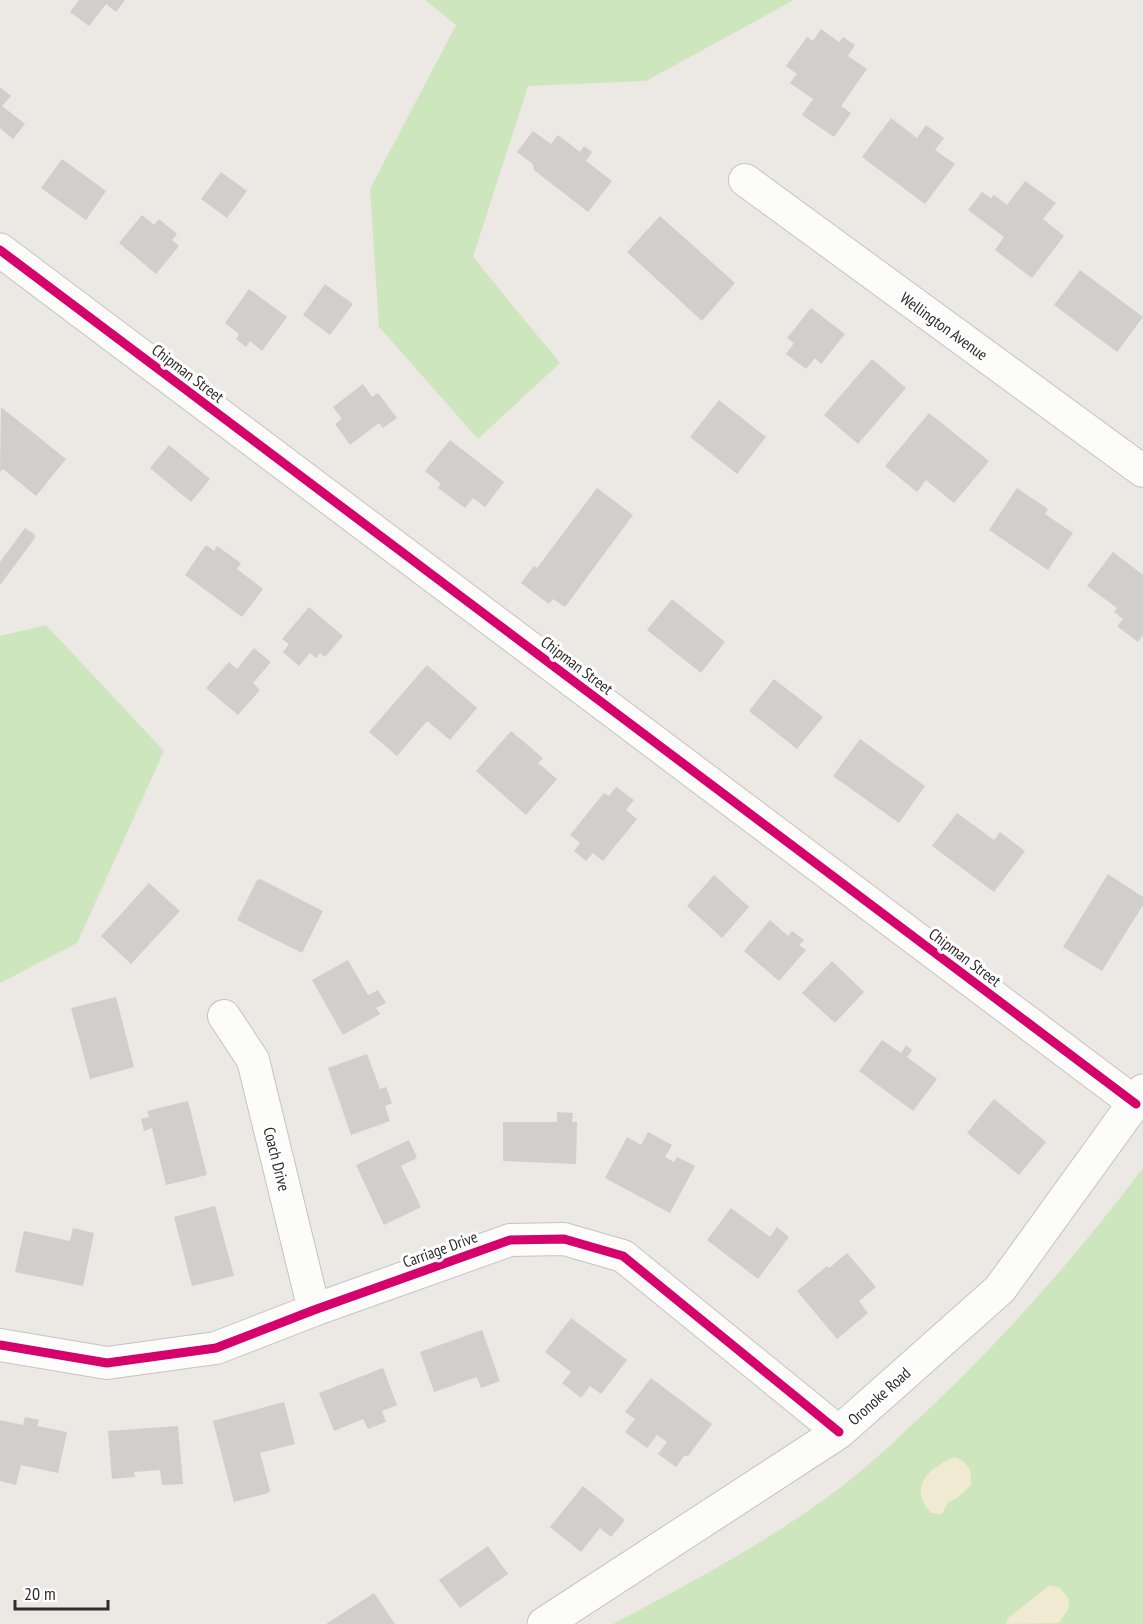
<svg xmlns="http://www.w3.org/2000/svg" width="1143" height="1624" viewBox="0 0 1143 1624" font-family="'PT Sans Narrow',sans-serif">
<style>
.green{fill:#cee6be}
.sand{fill:#f0ead3}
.building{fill:#d1cecb}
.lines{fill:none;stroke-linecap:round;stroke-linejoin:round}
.street-casing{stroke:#c5c4c5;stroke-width:34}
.secondary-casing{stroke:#c5c4c5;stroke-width:35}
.street{stroke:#fcfcfb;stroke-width:32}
.secondary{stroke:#fcfcfb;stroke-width:33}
.cycleway-casing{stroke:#fff;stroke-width:13}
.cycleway{stroke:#d6006c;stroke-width:9}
.labels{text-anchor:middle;stroke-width:6;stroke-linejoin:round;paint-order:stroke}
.street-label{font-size:16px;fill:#2e2e2e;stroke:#fff}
</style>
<rect width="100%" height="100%" fill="#ece8e4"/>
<path class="green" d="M425,0H794L646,81L528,86L473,257L560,363L478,439L379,327L370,189L456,25Z
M46,625L164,751L77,943L0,983V636Z
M1143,1168V1624H613C693,1582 773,1539 845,1484C876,1460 904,1432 933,1405C1009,1332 1080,1252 1143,1168Z"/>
<path class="sand" d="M955,1457C969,1463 972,1470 971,1485L956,1499L948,1502L942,1514L931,1513C907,1488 929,1467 955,1457Z
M1050,1585L1060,1588L1069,1599L1068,1610L1059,1623L1006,1624L1008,1618Z"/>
<path class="building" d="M79,0H125L116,12L106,4L89,26L70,12Z
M821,29L839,42L843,37L855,45L848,56L867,69L841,106L851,113L834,137L802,115L813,99L790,83L797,74L786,66L807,37L813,41Z
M0,87L11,96L2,106L25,124L13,139L0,128Z
M891,118L917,138L926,125L944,138L935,150L955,164L925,204L862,157Z
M533,131L551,144L558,135L580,152L584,146L592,152L586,161L612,181L588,212L534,170L533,164L517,152Z
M62,159L106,191L86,220L41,188Z
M221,172L247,191L227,218L201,199Z
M1025,181L1056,203L1043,219L1064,236L1032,278L995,250L1004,237L968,210L982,192L991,198L994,195L1007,205Z
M142,215L154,225L159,219L177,234L172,240L179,246L156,274L119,243Z
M660,216L735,283L702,321L627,252Z
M1080,270L1143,317L1117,352L1054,305Z
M325,284L353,304L330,335L303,315Z
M249,289L287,317L262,351L250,341L246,347L236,339L239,334L225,323Z
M811,308L845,334L821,364L815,358L806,369L786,354L794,343L787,338Z
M872,359L906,388L858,444L824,415Z
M363,384L372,397L378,393L397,418L383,428L379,423L350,445L335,424L342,419L333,407Z
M719,400L766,437L737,474L690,437Z
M1,407L66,459L36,496L3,469L0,472Z
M929,413L989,461L954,503L926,480L917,492L885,466Z
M450,440L504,482L485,507L473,498L465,508L438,488L441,484L425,471Z
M169,445L210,479L191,502L150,468Z
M597,488L633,515L565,607L553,599L549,604L521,583L534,566L537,568Z
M1017,488L1048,509L1045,514L1073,533L1048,570L989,530Z
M25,528L34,534L35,538L0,585V562Z
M206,545L214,551L217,546L241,563L237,569L263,589L242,617L185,575Z
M1113,552L1143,575V635L1138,642L1117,626L1123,619L1114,612L1117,608L1087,586Z
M672,599L725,642L701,673L647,630Z
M309,607L343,636L325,657L320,653L316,658L310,653L299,666L283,652L289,644L282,639Z
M254,648L271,662L253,683L260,690L238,715L206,688L229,662L237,669Z
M427,665L477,708L450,740L427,721L397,756L369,732Z
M774,679L823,717L797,749L749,711Z
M511,731L543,758L538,763L557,779L526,815L476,771Z
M860,739L925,786L899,823L833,776Z
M616,787L634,800L626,810L637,819L603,861L593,853L586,861L574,851L580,843L570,835L604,793L609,796Z
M957,813L994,840L1000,832L1025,851L994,892L932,846Z
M1108,874L1143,897V905L1102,971L1063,947Z
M714,875L749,907L722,938L687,906Z
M260,879L323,911L302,953L237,920L257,880Z
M149,883L180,911L131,964L101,936Z
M770,920L788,936L792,931L804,940L799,945L806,950L779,981L744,951Z
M348,960L368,995L378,990L386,1003L376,1008L380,1014L343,1035L312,980Z
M832,961L864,992L835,1023L802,993Z
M116,997L134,1067L90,1079L71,1008Z
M882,1040L901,1053L906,1045L912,1050L907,1057L937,1079L913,1111L859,1071Z
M367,1054L380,1089L386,1087L392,1103L385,1106L390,1121L351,1135L328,1068Z
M994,1099L1046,1142L1019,1175L967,1133Z
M188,1101L207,1175L166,1185L152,1128L144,1131L141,1119L149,1117L147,1111Z
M557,1112L573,1113L572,1122H577L576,1164L503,1161V1122H557Z
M648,1132L672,1145L665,1157L674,1162L677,1157L695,1166L670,1213L605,1178L627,1137L641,1145Z
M409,1140L417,1158L401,1166L421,1207L384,1225L356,1165Z
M215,1206L234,1276L192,1286L174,1217Z
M731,1208L770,1237L777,1227L789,1237L758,1279L707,1240Z
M73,1228L94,1233L83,1286L15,1272L24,1231L70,1241Z
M847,1253L876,1287L859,1301L868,1313L837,1339L797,1291L827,1266L829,1268Z
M571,1318L627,1360L601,1394L590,1386L581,1398L562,1383L571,1372L545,1352Z
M482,1330L500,1381L481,1388L477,1377L434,1392L420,1352Z
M383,1368L397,1405L382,1411L386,1422L368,1429L363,1419L334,1431L319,1393Z
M651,1378L712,1424L688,1456H684L676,1467L658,1454L667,1442L657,1435L647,1448L625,1432L635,1419L625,1412Z
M284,1402L295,1444L260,1453L270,1490L268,1493L234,1502L213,1421Z
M25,1417L39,1420L37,1426L67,1432L58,1473L21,1465L16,1485L0,1481V1420L23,1425Z
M178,1426L183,1484L162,1485L160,1470L134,1472L135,1477L112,1479L108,1431Z
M583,1486L625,1520L611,1537L600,1528L581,1552L550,1527Z
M488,1546L508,1574L460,1608L439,1580Z
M374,1593L395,1624H326Z"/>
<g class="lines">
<defs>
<path id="street" d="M745,180L1143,471
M224,1016L253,1060L314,1310
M0,1345L107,1363L216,1348L314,1310L510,1240L564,1239L623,1256L839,1432"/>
<path id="secondary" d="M0,250L1136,1104
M544,1624L839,1432L1000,1289L1143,1091"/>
</defs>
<use href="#street" class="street-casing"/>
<use href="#secondary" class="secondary-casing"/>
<use href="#street" class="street"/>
<use href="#secondary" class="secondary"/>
<defs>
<path id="cycleway" d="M0,250L1136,1104
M0,1345L107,1363L216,1348L314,1310L510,1240L564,1239L623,1256L839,1432"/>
</defs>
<use href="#cycleway" class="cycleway-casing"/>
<use href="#cycleway" class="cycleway"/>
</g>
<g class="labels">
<g class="street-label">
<text transform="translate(944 326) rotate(36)" y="6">Wellington Avenue</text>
<text transform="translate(188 373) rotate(37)" y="6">Chipman Street</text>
<text transform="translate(577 665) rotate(37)" y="6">Chipman Street</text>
<text transform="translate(965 957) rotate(37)" y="6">Chipman Street</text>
<text transform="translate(277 1159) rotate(76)" y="6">Coach Drive</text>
<text transform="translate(440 1249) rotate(-20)" y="6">Carriage Drive</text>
<text transform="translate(879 1396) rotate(-42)" y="6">Oronoke Road</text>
</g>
</g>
<path d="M15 1600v9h93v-9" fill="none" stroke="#2e2e2e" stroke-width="3"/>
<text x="24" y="1600" font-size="18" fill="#2e2e2e" stroke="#ffffff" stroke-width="4.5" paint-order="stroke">20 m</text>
</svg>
